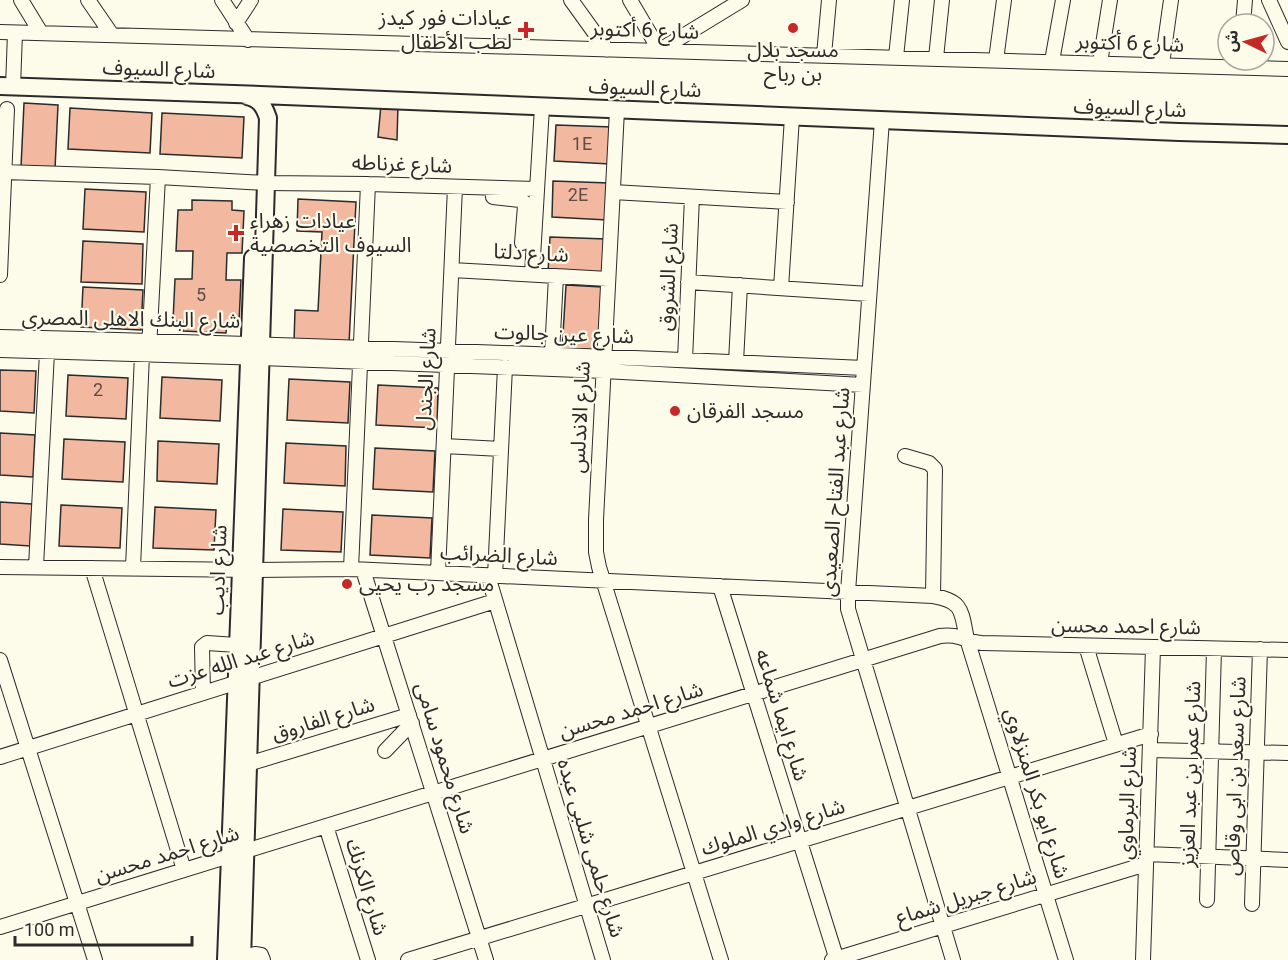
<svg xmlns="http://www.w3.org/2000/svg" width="1288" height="960" viewBox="0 0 1288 960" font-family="Roboto,'Noto Sans Arabic',sans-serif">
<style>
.building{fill:#f2b8a0;stroke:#2b2b2b;stroke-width:1.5}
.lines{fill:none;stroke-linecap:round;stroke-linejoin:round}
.minor-casing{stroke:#2b2b2b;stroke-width:16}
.major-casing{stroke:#2b2b2b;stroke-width:20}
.minor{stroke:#fdfbea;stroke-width:14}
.major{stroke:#fdfbea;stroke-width:16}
.poi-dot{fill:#c62828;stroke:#fdfbea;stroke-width:2}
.labels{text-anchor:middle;stroke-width:4.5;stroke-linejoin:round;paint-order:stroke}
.number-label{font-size:18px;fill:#5d4e48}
.poi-label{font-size:21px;fill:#2b2b2b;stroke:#fdfbea;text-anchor:start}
.street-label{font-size:21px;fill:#2b2b2b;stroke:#fdfbea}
</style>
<rect width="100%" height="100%" fill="#fdfbea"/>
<path class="building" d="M24,103L58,105L55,169L21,167Z
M381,105H398L397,140L378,137Z
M70,108L152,113L150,153L68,149Z
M162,113L244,117L242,158L160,154Z
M556,125L612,127L610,164L554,161Z
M553,181L609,183L607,220L552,217Z
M85,189L146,192L144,232L83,229Z
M298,199L356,202L349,344L294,342L295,310L318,311L322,232L297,231Z
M192,200L232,201V210L244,211L242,253H227L226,280H241L239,322H227L226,333L183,331L184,321H173L175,279H192L193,251H176L178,210H192Z
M550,237L606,239L604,276L548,273Z
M83,241L143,244L142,284L81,282Z
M566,285L602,287L598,353L562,350Z
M83,287L143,290L141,330L81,327Z
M0,370L36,371L34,413L0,411Z
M68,375L128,378L126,419L66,416Z
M162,377L222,380L220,421L160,418Z
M289,379L350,382L348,423L287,420Z
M378,385L438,388L437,428L376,425Z
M0,433L35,435L33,477L0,475Z
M64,439L125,442L123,482L62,479Z
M158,441L219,444L217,484L157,481Z
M286,443L346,446L345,486L284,483Z
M375,448L435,451L433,492L373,489Z
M0,502L32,504L30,546L0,544Z
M61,505L122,508L120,548L59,546Z
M155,507L216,510L214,550L153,548Z
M283,509L343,512L341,552L281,550Z
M372,515L432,518L430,558L370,555Z"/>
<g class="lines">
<defs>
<path id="minor" d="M21,0L41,33
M88,0L112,35
M222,0L248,40
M571,0L607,50
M630,0L660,51
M1269,0L1288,42
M236,23L251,0
M1243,24L1245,0
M0,32L1288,69
M660,50L742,0
M824,55L829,0
M896,57L902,0
M936,58L942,0
M996,60L1004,0
M1052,61L1063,0
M1100,63L1110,0
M1162,64L1171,0
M13,87L15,33
M617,110L596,520V552L599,567L721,960
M882,120L848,592V609L953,960
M4,172L158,177L266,183L368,184L537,189
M613,192L787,202
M493,197L520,200L524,202L525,206L522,243
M452,270L608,279
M532,274L542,107
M0,275L7,109
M688,282L869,294
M781,288L792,117
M0,337C288,344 576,355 864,368
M149,349L158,177
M0,350L261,358L604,371L863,385
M552,354L556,276
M685,360L692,197
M736,362L740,285
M444,446L501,449
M905,456L929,463L935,469L933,596
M0,567L255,570L351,569L933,596C964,601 961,612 967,639L1066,960
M36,567L47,352
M92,568L184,870
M133,568L142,354
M351,569L368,184
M363,570L486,960
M438,573L455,187
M488,576L603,960
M495,576L505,367
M720,586L837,960
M1086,646L1116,744
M0,660L95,960
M203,693L202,647L207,643L237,645
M1150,750L1288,753
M385,751L412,723
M0,757L495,601
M248,764L409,715
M326,826L368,960
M1147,854L1288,860
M1207,900L1214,649
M1252,904L1260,649
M0,927L940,636C958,633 966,642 982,643L1288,650
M242,957L255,954L261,955L263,960
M408,960L1151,734
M832,960L1146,864
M1143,960L1153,648"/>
<path id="major" d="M0,86L260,95L1179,132L1288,135
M226,960L253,258
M242,960L268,118C264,106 260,99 247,96"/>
</defs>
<use href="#minor" class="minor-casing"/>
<use href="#major" class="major-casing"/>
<use href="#minor" class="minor"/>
<use href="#major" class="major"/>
</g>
<g class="poi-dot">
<circle cx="793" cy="28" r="6"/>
<path d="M523 21h6v6h6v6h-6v6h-6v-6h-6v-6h6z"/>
<path d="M233 224h6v6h6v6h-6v6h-6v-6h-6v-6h6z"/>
<circle cx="675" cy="411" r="6"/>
<circle cx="347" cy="584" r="6"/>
</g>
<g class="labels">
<g class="number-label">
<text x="582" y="150">1E</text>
<text x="578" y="201">2E</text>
<text x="201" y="301">5</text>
<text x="98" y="396">2</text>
</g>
<g class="poi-label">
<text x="512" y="25" text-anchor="end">عيادات فور كيدز<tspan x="512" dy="24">لطب الأطفال</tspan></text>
<text x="793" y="57" text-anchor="middle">مسجد بلال<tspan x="793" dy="24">بن رباح</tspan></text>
<text x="250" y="228">عيادات زهراء<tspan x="250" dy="24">السيوف التخصصية</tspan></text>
<text x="687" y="418">مسجد الفرقان</text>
<text x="359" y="591">مسجد رب يحيى</text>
</g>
<g class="street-label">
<text transform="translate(645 30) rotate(2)" y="7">شارع 6 أكتوبر</text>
<text transform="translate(1130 43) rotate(2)" y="7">شارع 6 أكتوبر</text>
<text transform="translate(159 69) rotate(2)" y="7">شارع السيوف</text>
<text transform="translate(645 88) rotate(2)" y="7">شارع السيوف</text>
<text transform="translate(1130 108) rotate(2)" y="7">شارع السيوف</text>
<text transform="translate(402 164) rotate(2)" y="7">شارع غرناطه</text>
<text transform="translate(531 253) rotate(3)" y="7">شارع دلتا</text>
<text transform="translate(668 277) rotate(-87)" y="7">شارع الشروق</text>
<text transform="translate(131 319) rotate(1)" y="7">شارع البنك الاهلى المصرى</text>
<text transform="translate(564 334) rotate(2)" y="7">شارع عين جالوت</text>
<text transform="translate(426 379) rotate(-87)" y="7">شارع الجندل</text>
<text transform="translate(580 417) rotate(-87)" y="7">شارع الاندلس</text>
<text transform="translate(835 492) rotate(-86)" y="7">شارع عبد الفتاح الصعيدى</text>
<text transform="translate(499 555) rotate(3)" y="7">شارع الضرائب</text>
<text transform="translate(218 570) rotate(-88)" y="7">شارع اديب</text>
<text transform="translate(1126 626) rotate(1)" y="7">شارع احمد محسن</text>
<text transform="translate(241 659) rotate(-17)" y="7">شارع عبد الله عزت</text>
<text transform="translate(631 710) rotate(-17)" y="7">شارع احمد محسن</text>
<text transform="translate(782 715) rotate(73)" y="7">شارع ايما شماعه</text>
<text transform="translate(323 719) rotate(-17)" y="7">شارع الفاروق</text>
<text transform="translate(445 758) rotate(73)" y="7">شارع محمود سامى</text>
<text transform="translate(1190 774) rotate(-88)" y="7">شارع عمر بن عبد العزيز</text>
<text transform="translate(1235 776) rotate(-88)" y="7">شارع سعد بن ابى وقاص</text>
<text transform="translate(1037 793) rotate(73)" y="7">شارع ابو بكر المنزلاوي</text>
<text transform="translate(1127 803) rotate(-88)" y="7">شارع البرماوي</text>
<text transform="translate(773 827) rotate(-17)" y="7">شارع وادي الملوك</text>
<text transform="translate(591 848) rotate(73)" y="7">شارع حلمى شلبى عبده</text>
<text transform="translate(167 854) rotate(-17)" y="7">شارع احمد محسن</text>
<text transform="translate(367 887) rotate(73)" y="7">شارع الكرنك</text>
<text transform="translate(966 897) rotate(-17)" y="7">شارع جبريل شماع</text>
</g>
</g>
<g transform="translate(1246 42) rotate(275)"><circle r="28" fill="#fdfbea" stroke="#a9a89e" stroke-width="1.5"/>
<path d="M0-4.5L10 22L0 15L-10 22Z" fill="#c62828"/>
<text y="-9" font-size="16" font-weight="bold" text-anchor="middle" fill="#2b2b2b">ش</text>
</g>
<path d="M15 936v9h177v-9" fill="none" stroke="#2b2b2b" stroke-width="3"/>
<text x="24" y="936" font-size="18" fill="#2b2b2b" stroke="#fdfbea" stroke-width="4.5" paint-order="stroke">100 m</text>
</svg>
